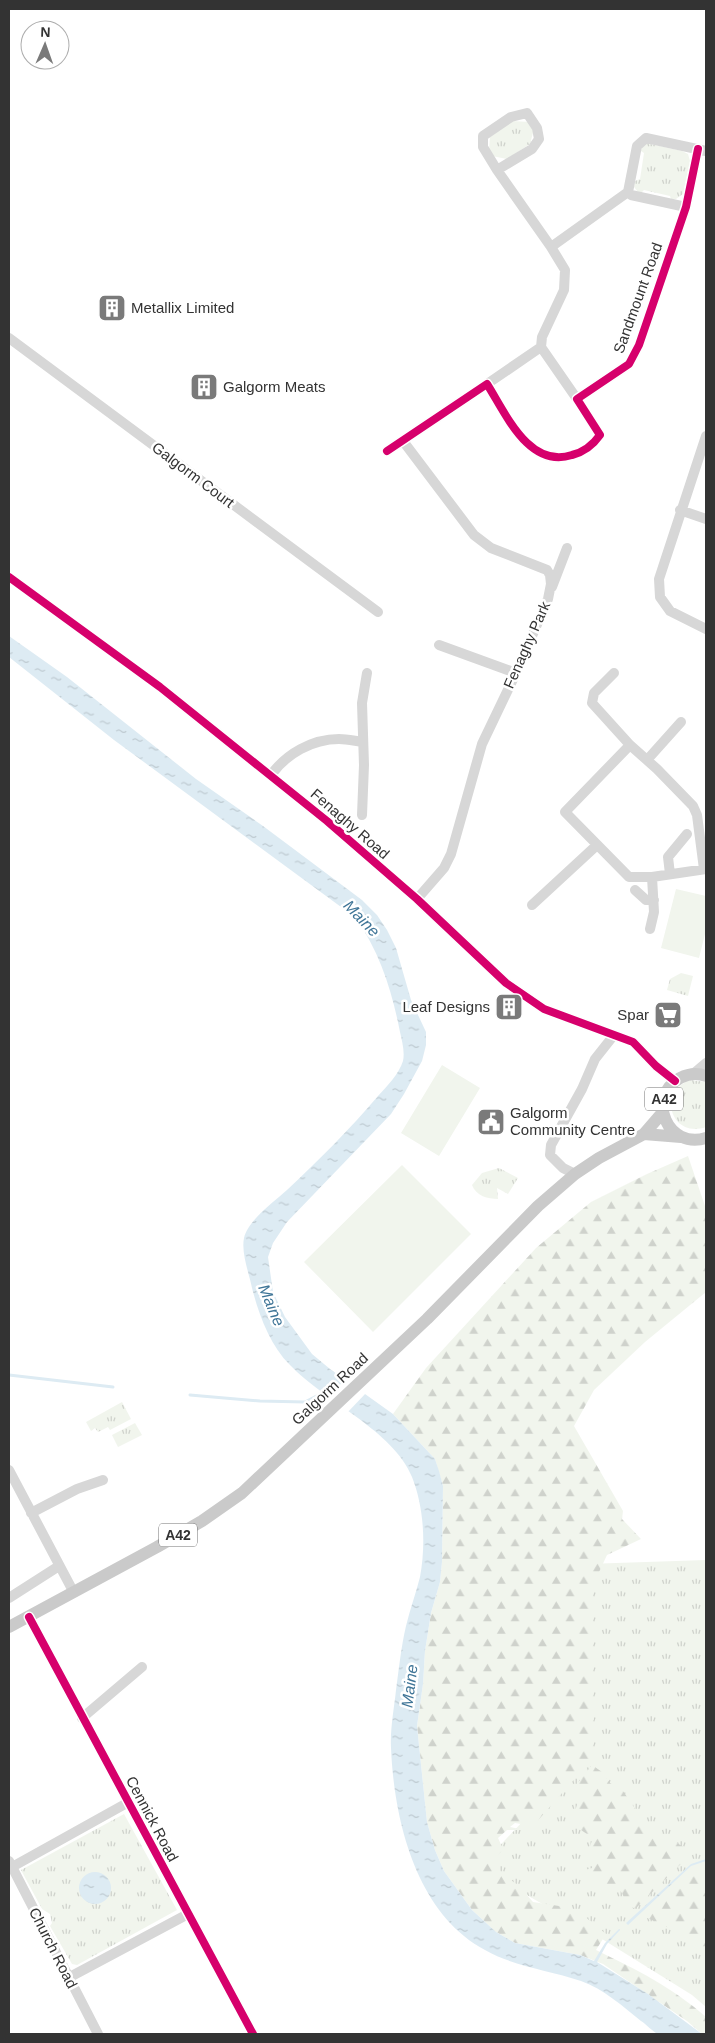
<svg xmlns="http://www.w3.org/2000/svg" width="715" height="2043" viewBox="0 0 715 2043" font-family="Arial,sans-serif">
<style>
.grass{fill:url(#grass-tufts)}
.forest{fill:url(#forest-firs)}
.pitch{fill:#f1f5ed}
.water{fill:url(#water-ripples)}
.pier{fill:#fff}
.lines{fill:none;stroke-linecap:round;stroke-linejoin:round}
.stream{stroke:#ddebf3;stroke-width:3}
.minor{stroke:#d7d7d7;stroke-width:10}
.major{stroke:#cacaca;stroke-width:12}
.cycleway-casing{stroke:#fff;stroke-width:11}
.cycleway{stroke:#d6006c;stroke-width:8}
.labels{text-anchor:middle;stroke-width:5;stroke-linejoin:round;paint-order:stroke}
.shield{fill:#fff;stroke:#707070;stroke-width:1}
.shield-label{font-size:14px;font-weight:bold;fill:#333}
.street-label{font-size:15px;fill:#333;stroke:#fff}
.poi-label{font-size:15px;fill:#333;stroke:#fff;text-anchor:start}
.water-label{font-size:16px;font-style:italic;fill:#3f7597;stroke:#fff}
</style>
<defs>
<pattern id="grass-tufts" width="24" height="20" patternUnits="userSpaceOnUse" patternTransform="scale(1.25)"><rect width="24" height="20" fill="#f1f5ed"/><path d="M3 7l-1-3M5 7V3M7 7l1-3M15 17l-1-3M17 17v-4M19 17l1-3" fill="none" stroke="#cfd2cc"/></pattern>
<pattern id="forest-firs" width="22" height="20" patternUnits="userSpaceOnUse" patternTransform="scale(1.25)"><rect width="22" height="20" fill="#f1f5ed"/><path d="M5 1l3.5 6h-7zM16 11l3.5 6h-7z" fill="#cfd2cc"/></pattern>
<pattern id="water-ripples" width="26" height="14" patternUnits="userSpaceOnUse" patternTransform="scale(1.25)"><rect width="26" height="14" fill="#ddebf3"/><path d="M2 4q2-2 4 0t4 0M15 11q2-2 4 0t4 0" fill="none" stroke="#becad1"/></pattern>
</defs>
<rect width="100%" height="100%" fill="#fff"/>
<path class="grass" d="M512,121L530,122L534,129L530,144L507,159L492,156L489,151L490,137Z
M646,143L682,151L688,154L690,161L683,194L676,199H671L670,196L644,190L641,193L638,192L634,187L635,181L640,179L644,153L641,151L642,146Z
M681,973L693,976L688,996L667,990L670,979Z
M690,1080L706,1082V1127C672,1139 656,1093 690,1080Z
M499,1168L518,1178L508,1194L497,1188L498,1199C488,1199 476,1196 472,1185L482,1173Z
M122,1402L131,1419L110,1430L108,1427L98,1432L95,1428L91,1431L86,1422Z
M135,1423L142,1435L118,1447L112,1435Z
M706,1560V2007L692,1995L586,1929L499,1879L491,1855L590,1750L586,1564Z
M124,1814L177,1910L77,1965L72,1964L50,1926L52,1923L50,1914L42,1909L21,1870Z"/>
<path class="forest" d="M688,1156L706,1209V1292L645,1342L594,1390L574,1426L623,1511L622,1519L641,1539L607,1555L592,1587L594,1720L593,1758L533,1826L515,1823L510,1827L525,1830H507L498,1838L503,1849L496,1858L501,1873L519,1886L533,1902L559,1906L578,1911L606,1934L596,1950C637,1970 672,1987 706,2017V2034H702L687,2021L603,1964L580,1955L515,1943L496,1932L472,1910L444,1871L435,1850L427,1822L417,1726L423,1684L425,1651L431,1613L440,1582L442,1562L443,1486L435,1459L393,1414L426,1368L536,1248L591,1202L647,1174Z
M592,1765L602,1772L610,1783L623,1791L638,1813L650,1826L685,1848L690,1855L635,1909L629,1905L620,1890C607,1888 589,1883 582,1871L592,1868L597,1862L595,1855L589,1849L593,1838L575,1826V1811L580,1796L576,1785Z
M695,1869L706,1878V1953L669,1928L643,1916Z"/>
<path class="pitch" d="M676,889L706,896V930L699,958L661,948Z
M442,1065L480,1088L439,1156L401,1133Z
M402,1165L471,1234L373,1332L304,1262Z"/>
<path class="water" d="M9,636L67,677L196,779L263,826L362,900L377,915L387,930L396,948L411,1000L426,1032V1045L422,1061L404,1094L391,1114L287,1222L273,1243L268,1257L273,1292L285,1317L312,1354L330,1369L393,1414L435,1459L439,1471L443,1486L442,1562L440,1582L431,1613L425,1651L423,1684L417,1726L427,1822L435,1850L444,1871L472,1910L496,1932L515,1943L580,1955L594,1961L605,1943L619,1929L620,1930L607,1944L597,1962L648,1994L702,2034C693,2034 666,2037 658,2034C653,2032 646,2024 641,2021C622,2006 604,1989 581,1981C549,1970 515,1967 485,1950C416,1913 394,1820 391,1748C390,1729 394,1709 396,1690C399,1669 401,1647 406,1626C410,1609 416,1593 420,1577C426,1545 424,1507 412,1477C394,1431 324,1401 290,1365C270,1345 259,1315 252,1288C249,1273 241,1253 244,1238C248,1220 274,1202 287,1190C319,1160 350,1129 378,1096C387,1086 399,1074 403,1061C405,1052 402,1041 400,1032C392,991 380,953 356,918L114,740L9,657Z
M706,1859V1861L691,1866L628,1925L626,1923L691,1864Z
M79 1888a16 16 0 1 1 32 0a16 16 0 1 1-32 0Z"/>
<path class="pier" d="M347,1377L367,1392L347,1413L327,1399Z"/>
<g class="lines">
<path class="stream" d="M9,1375L113,1387
M190,1395L260,1401L305,1402L326,1391"/>
<path class="minor" d="M497,170L483,147V136L511,117L527,113L537,128L539,139L532,149L497,170L551,247L565,270L564,290L542,337L541,347L577,399
M686,207L631,195L628,192L637,146L646,138L706,151
M551,247L628,192
M9,338L378,612
M487,384L541,347
M706,436L659,579L660,597L670,611L706,629
M403,441L474,535L491,548L547,570L550,575L551,584L548,599L516,673L482,744L451,854L444,868L417,899
M387,451L487,384C506,414 529,469 572,455C584,452 593,445 600,435L577,399L629,364L639,345L686,207L698,149
M680,510L706,519
M9,577L160,687L327,821L417,899L506,983L544,1009L633,1042L656,1066L675,1081
M552,587L567,548
M439,645L516,673
M614,673L594,693L592,703L630,745L657,769L693,806L697,815L704,869
M630,745L565,812L629,877H652L706,869
M647,760L681,722
M271,775C286,754 312,739 339,739C347,739 355,741 363,742
M362,815L364,765L362,703L367,673
M670,874L668,857L687,834
M635,890L646,900H654
M532,905L597,845
M650,929L654,912L652,877
M693,1074L706,1063
M575,1174L563,1168L550,1155L551,1145L582,1089L595,1059L614,1035
M9,1470L73,1591
M31,1513L77,1489L103,1480
M9,1598L59,1566
M29,1617L253,2034
M82,1718L142,1667
M9,1861L98,2034
M12,1867L127,1803
M68,1978L188,1914"/>
<path class="major" d="M706,1076C698,1073 688,1074 680,1078C645,1098 668,1150 706,1138
M644,1134L681,1137
M9,1627L157,1547L202,1521L242,1493L427,1319L538,1206L575,1174L599,1158L644,1134L663,1112"/>
<defs>
<path id="cycleway" d="M387,451L487,384C506,414 529,469 572,455C584,452 593,445 600,435L577,399L629,364L639,345L686,207L698,149
M9,577L160,687L327,821L417,899L506,983L544,1009L633,1042L656,1066L675,1081
M29,1617L253,2034"/>
</defs>
<use href="#cycleway" class="cycleway-casing"/>
<use href="#cycleway" class="cycleway"/>
</g>
<defs>
<symbol id="building-square" viewBox="-11 -11 22 22"><rect x="-9" y="-9" width="18" height="18" rx="4" fill="#7a7a7a" stroke="#fff"/><path d="M-4-6H4V6H1V3H-1V6H-4ZM-2.5-4.3h1.7v1.8h-1.7ZM.8-4.3h1.7v1.8H.8ZM-2.5-1h1.7V.8h-1.7ZM.8-1h1.7V.8H.8Z" fill="#fff"/></symbol>
<symbol id="supermarket-square" viewBox="-11 -11 22 22"><rect x="-9" y="-9" width="18" height="18" rx="4" fill="#7a7a7a" stroke="#fff"/><path d="M-6-5.5h2.5l.6 2H6L4.5 2H-2.5L-4.4-4H-6ZM-1.5 3.2a1.3 1.3 0 1 0 .1 0ZM3 3.2a1.3 1.3 0 1 0 .1 0Z" fill="#fff"/></symbol>
<symbol id="civic-square" viewBox="-11 -11 22 22"><rect x="-9" y="-9" width="18" height="18" rx="4" fill="#7a7a7a" stroke="#fff"/><path d="M-.6-6.5H3V-4.5H.6V-3L4-1V1h2V6H-6V1h2V-1L-.6-3ZM-1.2 2.5V6h2.4V2.5Z" fill="#fff"/></symbol>
</defs>
<g fill-rule="evenodd">
<use href="#building-square" x="96" y="292" width="32" height="32"/>
<use href="#building-square" x="188" y="371" width="32" height="32"/>
<use href="#building-square" x="493" y="991" width="32" height="32"/>
<use href="#supermarket-square" x="652" y="999" width="32" height="32"/>
<use href="#civic-square" x="475" y="1106" width="32" height="32"/>
</g>
<g class="labels">
<g class="shield">
<rect x="645" y="1087.5" width="38" height="23" rx="4"/>
<rect x="159" y="1523.5" width="38" height="23" rx="4"/>
</g>
<g class="shield-label">
<text x="664" y="1104">A42</text>
<text x="178" y="1540">A42</text>
</g>
<g class="street-label">
<text transform="translate(638 298) rotate(-70)" y="5">Sandmount Road</text>
<text transform="translate(193 475) rotate(37)" y="5">Galgorm Court</text>
<text transform="translate(527 645) rotate(-66)" y="5">Fenaghy Park</text>
<text transform="translate(350 824) rotate(41)" y="5">Fenaghy Road</text>
<text transform="translate(330 1389) rotate(-43)" y="5">Galgorm Road</text>
<text transform="translate(152 1819) rotate(62)" y="5">Cennick Road</text>
<text transform="translate(53 1948) rotate(63)" y="5">Church Road</text>
</g>
<g class="poi-label">
<text x="131" y="313">Metallix Limited</text>
<text x="223" y="392">Galgorm Meats</text>
<text x="490" y="1012" text-anchor="end">Leaf Designs</text>
<text x="649" y="1020" text-anchor="end">Spar</text>
<text x="510" y="1118">Galgorm<tspan x="510" dy="17">Community Centre</tspan></text>
</g>
<g class="water-label">
<text transform="translate(362 918) rotate(46)" y="6">Maine</text>
<text transform="translate(272 1305) rotate(67)" y="6">Maine</text>
<text transform="translate(409 1686) rotate(-83)" y="6">Maine</text>
</g>
</g>
<rect width="715" height="2043" fill="none" stroke="#333333" stroke-width="20"/>
<g transform="translate(45 45) rotate(2)"><circle r="24" fill="#ffffff" stroke="#adadad"/>
<path d="M0-4L9 19L0 12L-9 19Z" fill="#7a7a7a"/>
<text y="-8" font-size="14" font-weight="bold" text-anchor="middle" fill="#333333">N</text>
</g>
</svg>
